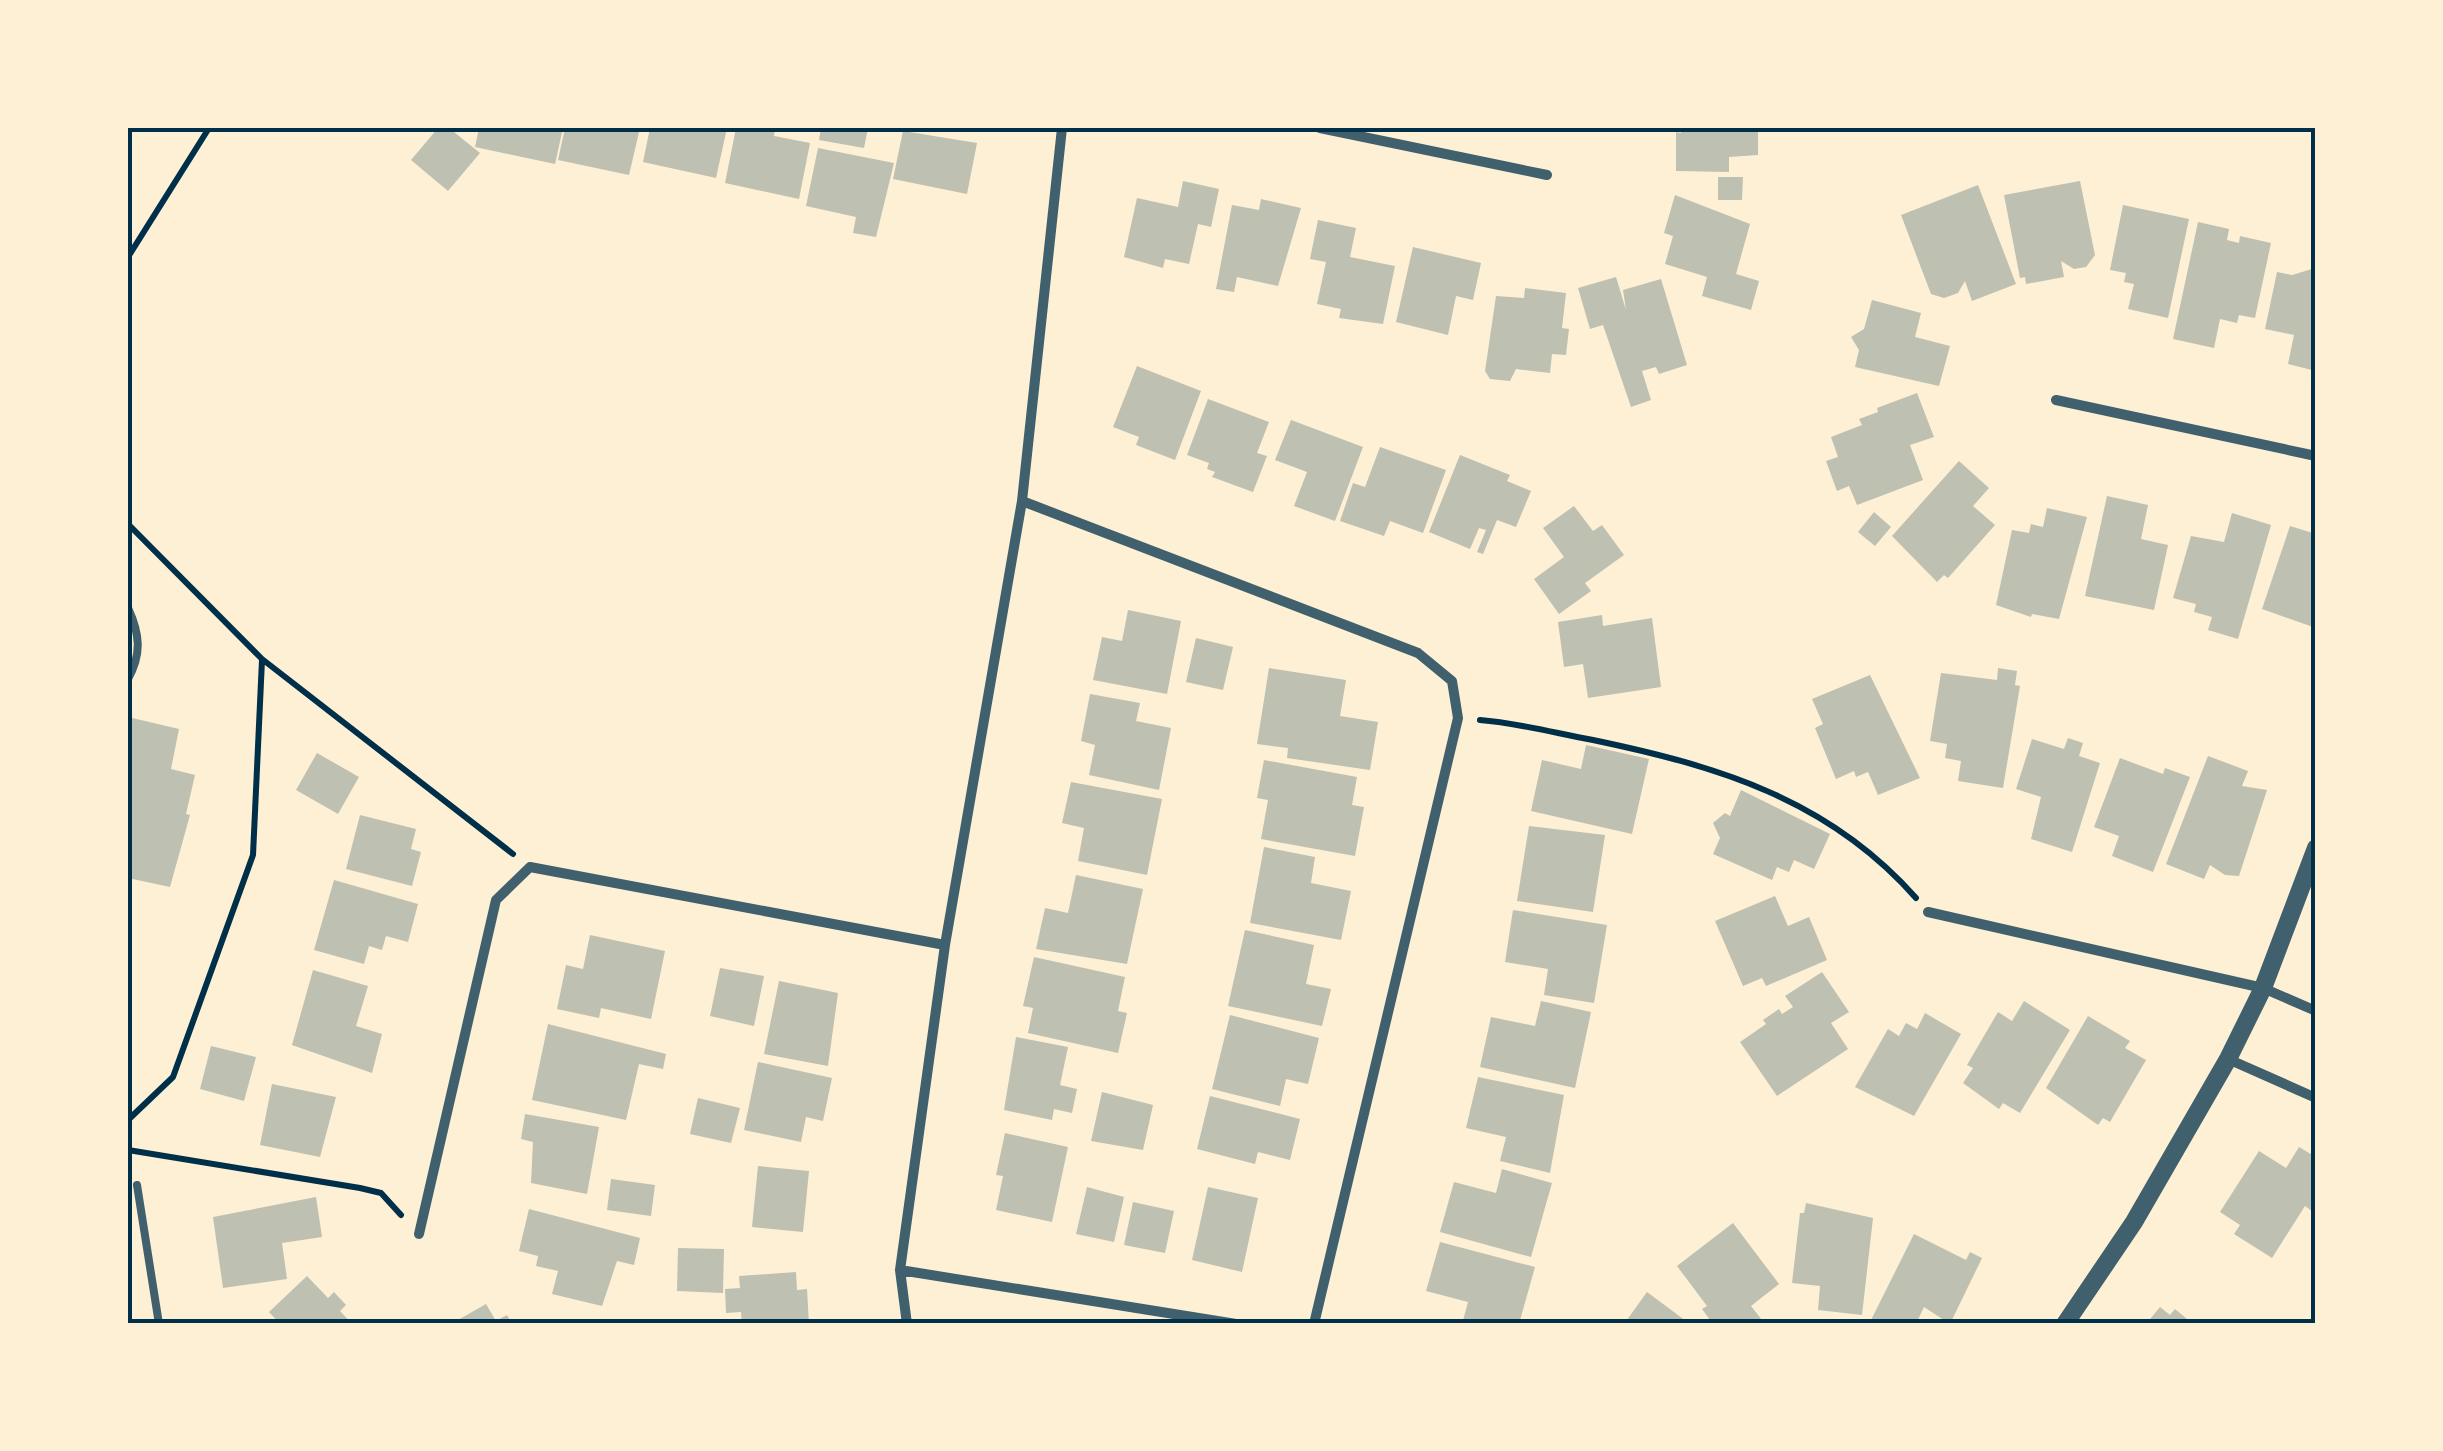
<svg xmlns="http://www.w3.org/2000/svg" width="2443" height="1451" viewBox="0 0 2443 1451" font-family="'Source Sans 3',sans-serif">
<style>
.building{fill:#bec0b2}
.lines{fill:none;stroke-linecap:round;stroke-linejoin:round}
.path{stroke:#003049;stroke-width:6}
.service{stroke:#3f606c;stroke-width:8}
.minor{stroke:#3f606c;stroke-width:10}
.tertiary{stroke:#3f606c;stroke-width:18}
.neatline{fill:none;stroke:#003049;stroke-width:4}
</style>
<rect width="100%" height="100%" fill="#fdf0d5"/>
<path class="building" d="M438,128H449L480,153L448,191L411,160Z
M479,128H563L555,164L475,147Z
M565,128H640L629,175L558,160Z
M650,128H727L716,178L643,162Z
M736,128H775L774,136L810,143L799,199L725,183Z
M821,128H868L864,148L819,140Z
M1681,128H1758V155L1729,157V172L1676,171V132L1681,133Z
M903,131L977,143L967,194L893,179Z
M818,148L894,163L876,237L853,233L856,217L806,206Z
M1718,177H1743L1742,200H1718Z
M1183,181L1219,189L1211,227L1198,224L1189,264L1165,259L1163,268L1124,257L1137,198L1178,207Z
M2080,181L2095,255L2086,267L2074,269L2061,261L2064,277L2026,284L2025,277L2020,278L2004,195Z
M1978,185L2016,284L1972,301L1965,281L1958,293L1944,298L1931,294L1901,215Z
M1675,195L1750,224L1736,274L1759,281L1751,310L1702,296L1707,277L1665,264L1673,236L1664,233Z
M1261,199L1301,208L1278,286L1237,277L1234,292L1216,289L1232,205L1259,210Z
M2123,205L2189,219L2168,318L2128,309L2134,284L2124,282L2126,273L2110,270Z
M1318,220L1356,228L1350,257L1395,266L1383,324L1339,318L1341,309L1317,304L1326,262L1310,259Z
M2198,222L2229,229L2227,240L2239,243L2240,236L2271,243L2255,318L2239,315L2237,323L2220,319L2214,348L2173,339Z
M1413,247L1481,263L1473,300L1456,296L1448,335L1396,322Z
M2312,269L2316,271V371L2288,364L2294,335L2265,329L2277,272L2292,275Z
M1616,277L1626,310L1623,290L1661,279L1687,365L1659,374L1656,367L1642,371L1651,400L1631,407L1603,325L1590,329L1578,288Z
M1525,288L1566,293L1562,328L1569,329L1566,355L1552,354L1550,373L1516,369L1510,381L1490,379L1485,371L1496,296L1524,298Z
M1872,300L1921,313L1915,337L1950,346L1939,386L1855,367L1859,350L1851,337L1864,329Z
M1137,366L1201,391L1175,460L1136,445L1139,437L1113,427Z
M1917,393L1934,437L1910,445L1923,480L1857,505L1849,486L1837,491L1826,461L1838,457L1831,437L1862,425L1859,419L1878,412L1877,408Z
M1208,399L1269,422L1257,453L1267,456L1253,492L1212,477L1215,472L1207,469L1209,463L1187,455Z
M1291,420L1363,447L1335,521L1294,506L1307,472L1275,460Z
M1380,447L1446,470L1423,533L1390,521L1384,536L1340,521L1353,483L1365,487Z
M1460,455L1510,475L1507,481L1531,491L1516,527L1497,520L1483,554L1477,552L1486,530L1479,528L1470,549L1429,532Z
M1959,461L1989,488L1973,506L1995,525L1948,578L1944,575L1937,582L1892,536Z
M2107,496L2148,505L2141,539L2168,545L2154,610L2085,596Z
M1574,506L1593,531L1602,525L1624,555L1585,583L1591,591L1559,614L1534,579L1564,557L1543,528Z
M2047,508L2087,517L2059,619L2032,614L2031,617L1996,605L2012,530L2029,533L2031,524L2043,527Z
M1874,512L1891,527L1875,546L1858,532Z
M2232,513L2271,525L2238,639L2208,630L2212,617L2194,612L2196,604L2173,598L2191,536L2224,542Z
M2290,526L2316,534V628L2262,609Z
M1128,610L1181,621L1167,694L1093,680L1102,637L1122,641Z
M1602,615L1603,626L1652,618L1661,687L1588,698L1583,664L1564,667L1558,622Z
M1196,638L1233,647L1223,690L1186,682Z
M1269,668L1346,680L1340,716L1378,722L1370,770L1287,758L1288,748L1257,744Z
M1998,668L2017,671L2015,685L2020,686L2003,788L1958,781L1961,761L1945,758L1947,744L1930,741L1941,673L1997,680Z
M1870,675L1920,778L1878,795L1868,772L1856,777L1854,771L1836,779L1815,728L1823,724L1812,699Z
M1090,694L1140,703L1136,721L1171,728L1159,790L1089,775L1095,745L1081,741Z
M128,717L179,729L171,769L195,775L186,814L190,815L170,887L128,878Z
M2068,738L2083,743L2079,756L2100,763L2072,852L2031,839L2041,797L2016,789L2032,739L2064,749Z
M1586,745L1649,759L1632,834L1531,811L1542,760L1581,769Z
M317,753L359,777L338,814L296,790Z
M2208,756L2248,771L2242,786L2267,790L2239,876L2225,875L2210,865L2204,879L2166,864Z
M2120,758L2163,774L2165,768L2190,777L2153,872L2112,856L2119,836L2094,827Z
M1264,760L1357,777L1352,805L1364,807L1355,856L1261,839L1268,800L1257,798Z
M1071,782L1162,799L1147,875L1078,861L1084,828L1062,823Z
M1741,790L1830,834L1814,869L1794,860L1789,872L1777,867L1772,880L1713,854L1720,838L1713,823L1725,813L1730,816Z
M360,815L416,829L411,849L421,852L412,886L346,869Z
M1529,826L1605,835L1593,912L1517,901Z
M1264,847L1315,857L1311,883L1351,891L1341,940L1250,923Z
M1076,875L1143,889L1127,964L1036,949L1045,908L1068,913Z
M334,880L418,904L408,942L386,936L382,950L369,946L364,964L314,950Z
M1775,896L1788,926L1809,917L1827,960L1766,986L1762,978L1743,986L1715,921Z
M1513,910L1607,925L1594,1003L1544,995L1548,969L1505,962Z
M1245,930L1314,945L1306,984L1331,989L1322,1026L1228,1006Z
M590,935L665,951L651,1019L601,1008L599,1018L557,1009L566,965L583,969Z
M1034,957L1125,977L1118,1011L1127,1013L1118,1053L1028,1033L1033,1008L1023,1006Z
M720,968L764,976L754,1026L710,1016Z
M313,970L368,986L356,1026L382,1034L372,1073L292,1045Z
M1822,972L1849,1012L1831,1023L1848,1049L1777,1096L1740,1042L1766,1024L1763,1020L1779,1009L1782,1014L1793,1007L1785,996Z
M779,981L838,993L828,1066L764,1054Z
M1541,1001L1591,1012L1575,1088L1480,1067L1491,1017L1535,1026Z
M2024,1001L2070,1030L2020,1113L2003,1103L1999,1109L1963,1083L1973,1068L1967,1065L1998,1012L2012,1021Z
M1925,1013L1961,1034L1914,1116L1855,1087L1888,1029L1899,1036L1906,1023L1917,1029Z
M1230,1015L1319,1038L1308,1084L1286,1079L1280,1106L1212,1089Z
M2088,1016L2130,1041L2125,1048L2146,1060L2110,1122L2103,1118L2098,1125L2046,1088Z
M548,1024L666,1054L663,1069L639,1064L626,1120L532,1100Z
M1016,1037L1068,1047L1060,1085L1077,1089L1072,1113L1054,1109L1052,1120L1004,1110Z
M211,1046L256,1057L244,1101L200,1089Z
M758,1062L832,1078L823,1121L806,1117L801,1142L744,1130Z
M1478,1077L1564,1095L1550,1173L1500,1161L1506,1137L1466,1128Z
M272,1084L336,1097L320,1157L260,1145Z
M1102,1092L1153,1105L1143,1150L1091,1141Z
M1210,1096L1300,1119L1290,1160L1258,1152L1255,1164L1197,1149Z
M698,1098L740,1108L731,1143L690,1134Z
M525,1114L599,1127L587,1194L531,1183L533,1142L521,1139Z
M1005,1133L1068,1147L1052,1222L996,1210L1003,1176L996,1175Z
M2299,1147L2316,1157V1206L2312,1211L2305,1206L2272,1258L2234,1234L2240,1225L2220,1212L2259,1151L2286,1168Z
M758,1166L809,1171L803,1232L752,1227Z
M1502,1169L1552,1183L1531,1257L1440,1232L1454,1182L1496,1193Z
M611,1179L655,1185L651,1216L607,1210Z
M1087,1187L1124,1197L1114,1242L1076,1234Z
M1208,1187L1258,1198L1242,1272L1192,1260Z
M316,1197L322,1237L282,1243L287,1279L223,1288L213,1217Z
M1133,1202L1174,1211L1165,1253L1124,1245Z
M1806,1203L1873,1218L1862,1315L1818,1310L1820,1286L1792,1283L1800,1213H1804Z
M529,1209L640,1238L634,1265L617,1261L602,1306L552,1294L558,1271L536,1266L538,1256L519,1251Z
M1733,1223L1779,1284L1751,1306L1765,1324H1713L1702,1309L1707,1306L1677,1266Z
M1914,1234L1966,1260L1970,1252L1982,1258L1950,1324L1924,1307L1916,1324H1877L1871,1320Z
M1440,1242L1535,1267L1519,1324H1462L1468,1302L1426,1291Z
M678,1248L724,1249L723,1293L677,1291Z
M796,1272L797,1290L807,1289L809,1324H742L741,1312L726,1313L725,1289L740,1288L739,1276Z
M307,1276L328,1298L334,1292L346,1305L340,1311L352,1324H280L269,1312Z
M1647,1292L1690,1324H1624Z
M486,1304L496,1321L507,1315L512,1324H451Z
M2160,1307L2170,1315L2175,1309L2193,1324H2146Z"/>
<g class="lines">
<path class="path" d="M128,257L209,128
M128,524L262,659L513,854
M1480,720C1518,723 1555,733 1593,740C1717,766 1829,799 1916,898
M128,1120L173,1077L253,855L262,660
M128,1150L360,1188L381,1193L401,1215"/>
<path class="service" d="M128,608C140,634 142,654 128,679
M137,1185L159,1324"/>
<path class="minor" d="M1320,128L1547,175
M2056,400L2316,456
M1022,501L1418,653L1452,681L1458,718L1314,1324
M1928,912L2263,988L2316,1011
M2228,1059L2316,1098
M419,1234L496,900L530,867L945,945
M900,1270L1236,1324
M907,1324L900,1270L945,945L1022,501L1062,128"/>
<path class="tertiary" d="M2065,1324L2134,1222L2228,1059L2263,988L2316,848"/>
</g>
<rect width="2443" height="1451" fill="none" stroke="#fdf0d5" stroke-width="260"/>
<rect x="130" y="130" width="2183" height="1191" class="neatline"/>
</svg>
